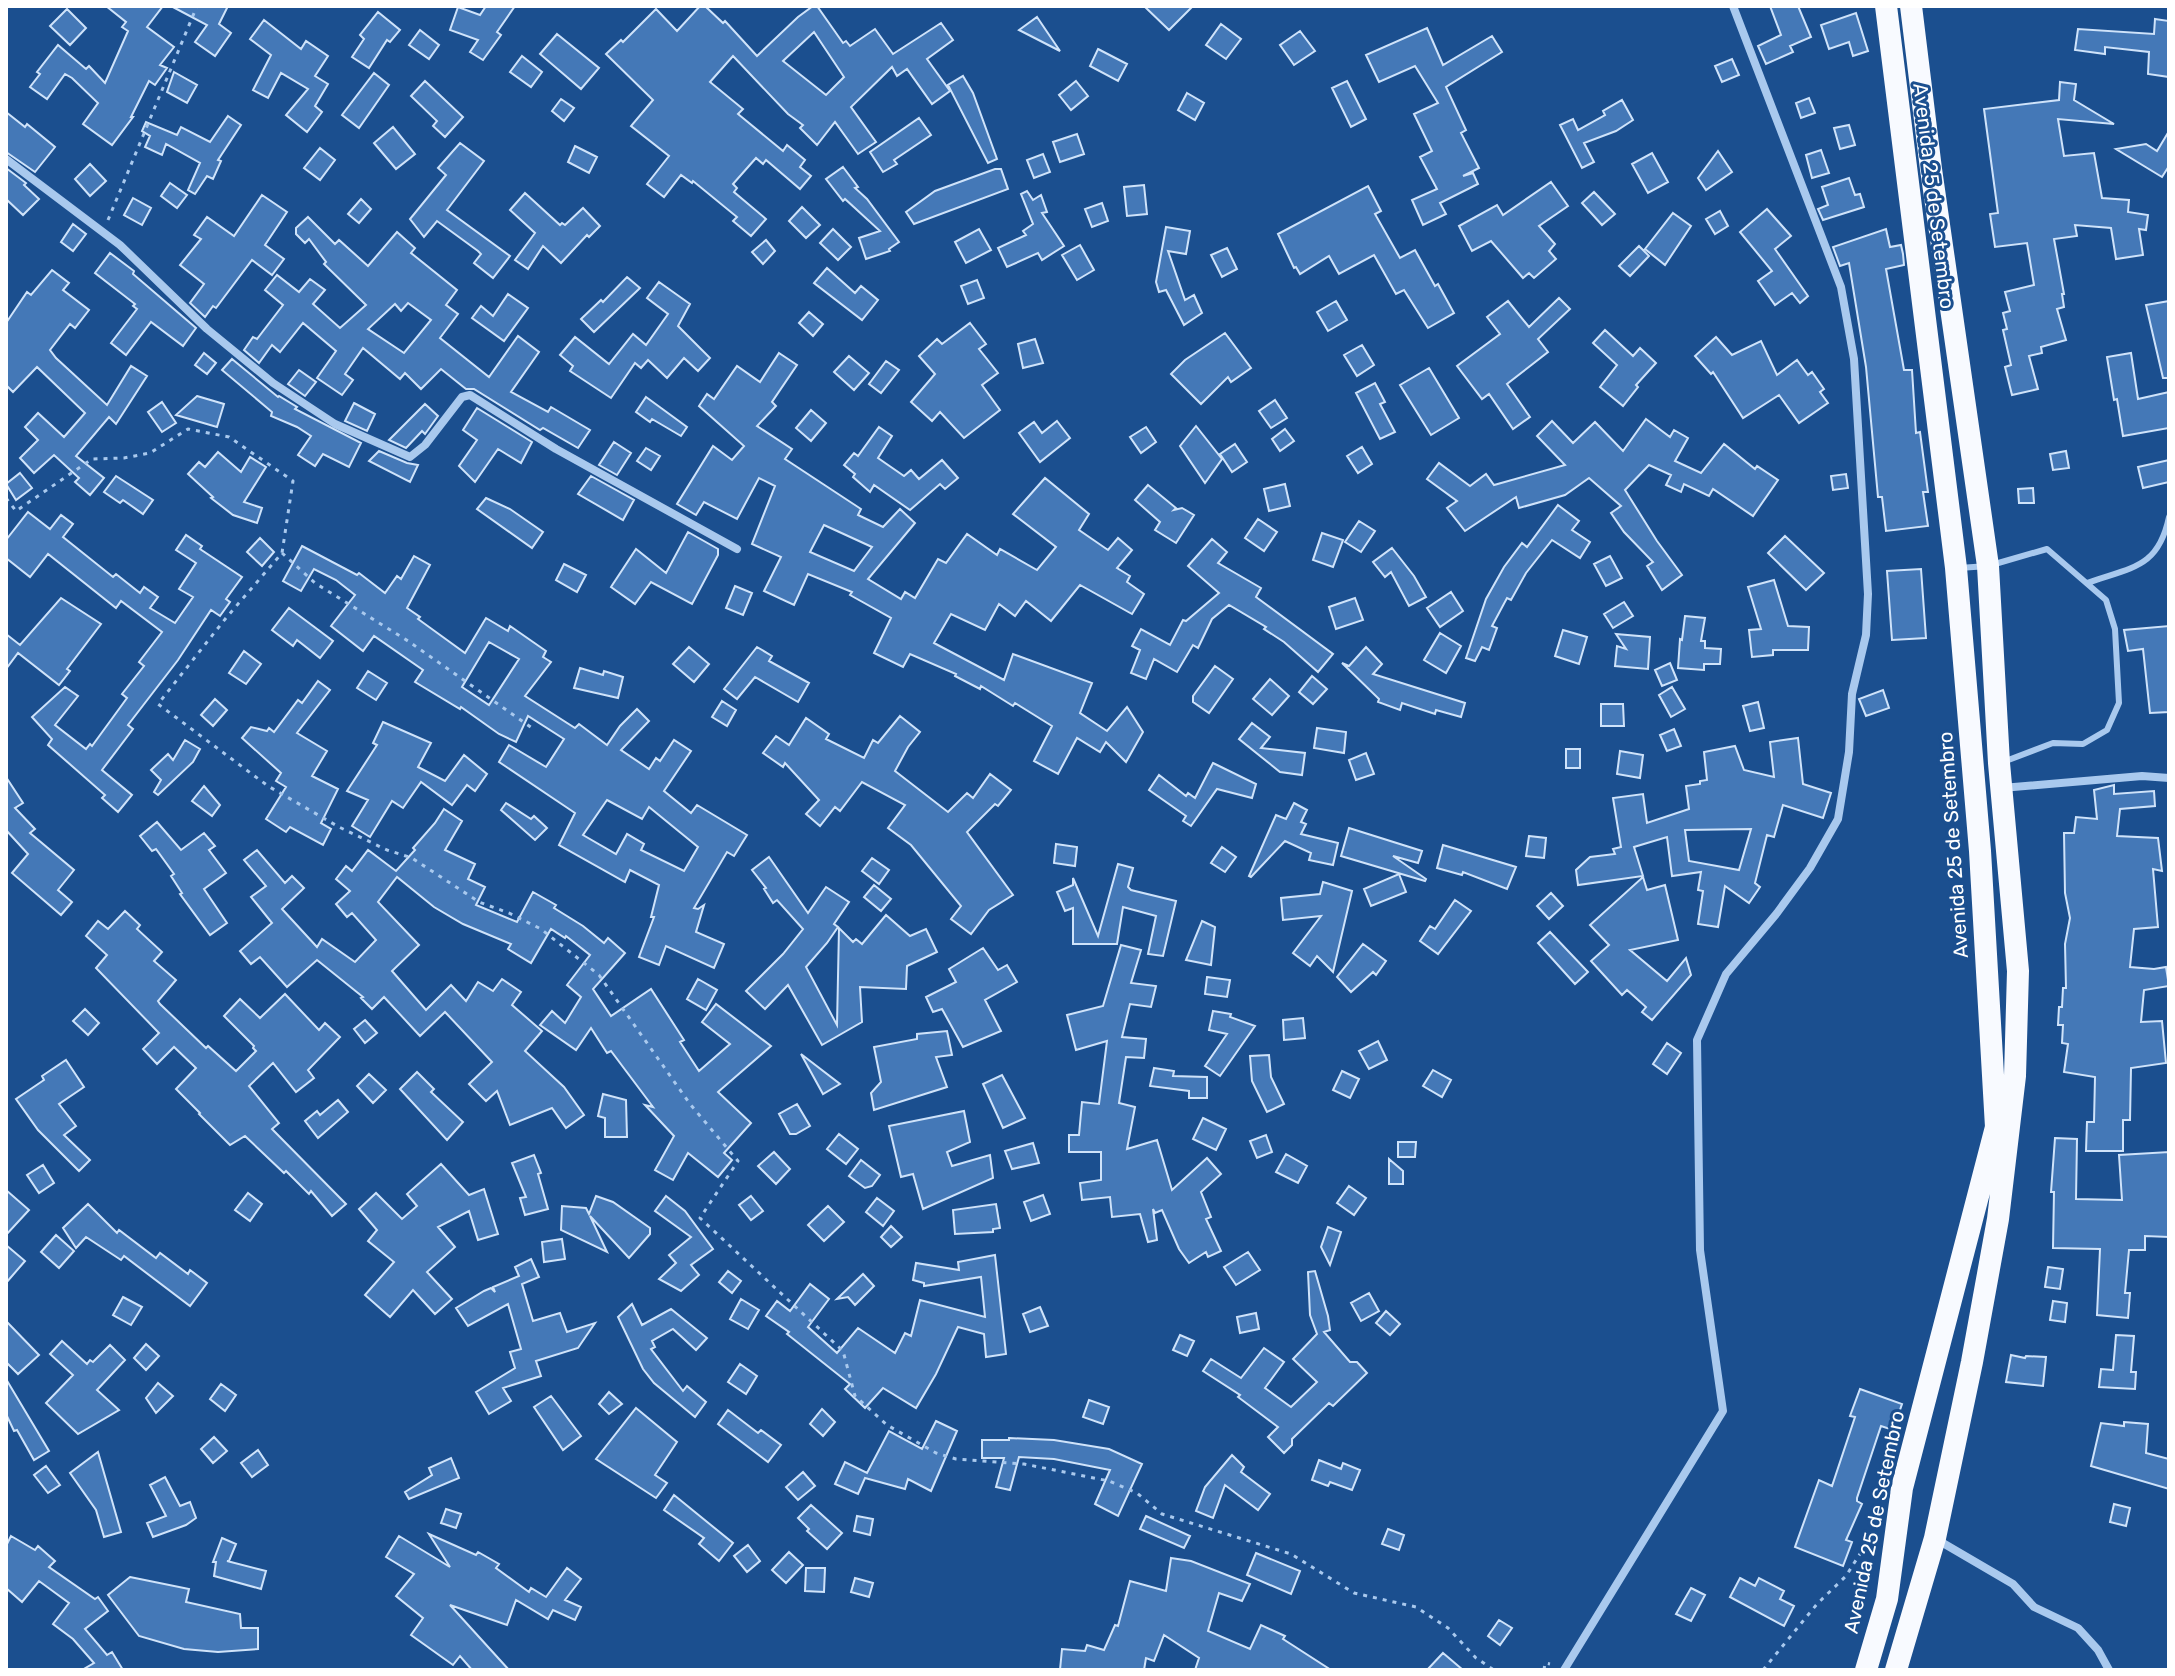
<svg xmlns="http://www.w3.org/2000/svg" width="2175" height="1676" viewBox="0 0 2175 1676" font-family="Rubik,sans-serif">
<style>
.building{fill:#4478b7;stroke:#cfe3fa;stroke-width:2;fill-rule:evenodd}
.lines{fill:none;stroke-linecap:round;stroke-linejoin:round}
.path{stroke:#a9c9ee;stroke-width:3;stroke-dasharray:4 6;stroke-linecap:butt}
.service{stroke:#a9c9ee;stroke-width:6}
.minor{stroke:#a9c9ee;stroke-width:8}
.trunk{stroke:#f8faff;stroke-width:22}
.labels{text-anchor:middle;stroke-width:6;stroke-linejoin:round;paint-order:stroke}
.street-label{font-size:20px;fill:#fff;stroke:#1b4f8f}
</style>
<rect width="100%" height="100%" fill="#1b4f8f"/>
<path class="building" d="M106,6H163L147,27L174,47L160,65L167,68L155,85L149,81L131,117H133L112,145L83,124L98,103L72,78L65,74L47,99L30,87L40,74L37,72L58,45L86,69L89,66L105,83L128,31L122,27L126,22Z
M171,6H228L219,24L231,33L215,56L195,42L207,25Z
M486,6H515L497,32L501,35L483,60L470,52L478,40L450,30L458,7L480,15Z
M700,6H705L723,23L725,21L757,56L798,17L813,6H817L843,43L846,41L850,46L875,29L893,54L941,23L953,40L927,59L950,91L932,104L907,69L897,76L892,67L851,107L876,142L858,154L835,122L817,145L800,128L803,125L788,114L733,56L710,82L743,109L738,114L783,151L787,145L805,160L800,167L811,176L800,189L766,160L763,164L756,158L733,184L737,188L734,192L766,219L751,236L733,221L737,217L693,181L692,183L681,175L664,197L647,184L669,156L631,126L653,100L606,54L621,40L623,42L656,9L677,31ZM814,32L844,77L826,95L783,61Z
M1144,6H1193L1169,30Z
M1770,6H1798L1811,37L1790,46L1793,52L1766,64L1758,46L1781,35Z
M67,9L86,28L70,45L50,26Z
M378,12L400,30L390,42L387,40L369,68L352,57L364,39L360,35Z
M1856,13L1868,51L1853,56L1849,42L1829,49L1821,25Z
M1037,17L1060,51L1019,30Z
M2155,19L2169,21V77L2148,74L2149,52L2105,47V54L2075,50L2078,29L2154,34Z
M264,20L301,49L306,41L328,56L315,76L328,84L315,106L322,112L307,132L286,115L308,89L281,73L268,98L253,90L271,55L250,39Z
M1221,24L1241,39L1226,59L1206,45Z
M1427,28L1443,65L1492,36L1502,52L1446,87L1466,130L1461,133L1479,168L1463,176L1473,173L1478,184L1440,203L1446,214L1423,225L1412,200L1437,189L1420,157L1432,151L1414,114L1438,103L1415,66L1379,82L1366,55Z
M420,30L439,45L429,59L409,45Z
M1300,31L1315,51L1294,65L1280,45Z
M557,34L599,68L581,89L540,54Z
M1098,49L1127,64L1118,81L1090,66Z
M522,56L542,72L531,87L510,72Z
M1732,59L1739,75L1722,82L1715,66Z
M174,72L197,85L187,103L167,92Z
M374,73L389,85L359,128L342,115Z
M963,76L973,93L997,159L988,163L948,85Z
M425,81L463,117L445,137L433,126L437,121L411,96Z
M1076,81L1088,96L1071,110L1059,95Z
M1347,81L1366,119L1351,127L1332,88Z
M2060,82L2076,84L2074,100L2114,124L2058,119L2064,156L2094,153L2102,198L2129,200L2128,212L2148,215L2146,230L2139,229L2143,255L2116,259L2111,228L2075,225L2077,236L2054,239L2064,294H2062L2064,307L2057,309L2066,340L2041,347L2042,353L2029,356L2038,389L2012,395L2005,367L2011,365L2003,330L2007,329L2003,313L2010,311L2005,292L2034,285L2027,243L1995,247L1990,214L1998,213L1984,109L2059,100Z
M1187,93L1204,103L1195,120L1178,110Z
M1809,98L1815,113L1801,118L1796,103Z
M561,99L574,108L564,121L552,111Z
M1622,100L1633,120L1616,131L1584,143L1594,162L1582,168L1560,125L1573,119L1578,130L1605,115L1603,111Z
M6,112L25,127L27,124L55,147L35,172L6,152Z
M228,116L241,125L218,160L221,161L213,179L207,176L195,194L188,190L200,163L166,144L162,155L145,147L150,136L142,131L146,122L177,135L181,127L210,142Z
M919,118L931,135L894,160L897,164L883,172L870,152Z
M1849,125L1855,145L1840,149L1834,128Z
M393,127L415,154L396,169L374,143Z
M2169,131V166L2162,177L2116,149L2146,144L2157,151Z
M1077,134L1084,154L1060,162L1053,142Z
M460,143L484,161L447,210L510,256L493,278L474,263L481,254L478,251L437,221L424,237L410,219L446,175L438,168Z
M575,146L597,157L589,173L568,162Z
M320,148L335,160L320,180L304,168Z
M1821,150L1829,173L1812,178L1806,155Z
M1718,151L1732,172L1706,190L1698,178Z
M1652,153L1668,182L1648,193L1632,164Z
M1043,154L1050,172L1034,178L1027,160Z
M90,164L106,181L90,196L75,179Z
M843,167L858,187L855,188L867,199L899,242L889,249L890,251L866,259L859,238L880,231L845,199L843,201L826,179Z
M6,168L26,183L24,185L39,199L23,215L6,199Z
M995,169H1001L1008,189L914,224L906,212L935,191Z
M1849,178L1855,195L1860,194L1864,207L1823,220L1818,209L1828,205L1822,187Z
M1551,182L1568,206L1539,226L1555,244L1549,251L1556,259L1534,278L1529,273L1523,278L1491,241L1472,251L1459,226L1497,205L1503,215Z
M170,183L187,195L177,208L161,196Z
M1144,185L1147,214L1127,216L1124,187Z
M1368,186L1381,211L1375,214L1400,258L1415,250L1435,286L1438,284L1454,313L1428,328L1404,290L1396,294L1374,255L1339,274L1329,256L1300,274L1296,267L1294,268L1278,234Z
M1027,191L1033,200L1041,195L1047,212L1042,213L1064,246L1042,260L1038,253L1007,267L998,248L1026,235L1023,231L1033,224L1021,194Z
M1594,192L1615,214L1602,225L1582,203Z
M525,193L560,225L562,223L565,225L583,208L600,226L589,237L587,235L561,263L543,246L528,269L515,260L535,233L510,210Z
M262,195L287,212L265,245L284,259L272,275L252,260L216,308L213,306L205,317L190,303L204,284L180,265L201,239L194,235L207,217L234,236Z
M133,198L151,208L142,225L124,215Z
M361,199L371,209L359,223L348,214Z
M1102,203L1108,221L1092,227L1085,209Z
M802,207L820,225L806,238L789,221Z
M1767,209L1791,236L1775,249L1808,296L1800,303L1792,293L1775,305L1758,281L1772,271L1740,232Z
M1720,211L1728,226L1715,234L1706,219Z
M1673,213L1691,226L1665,265L1645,249Z
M308,217L335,244L339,240L368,266L397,232L415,248L411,253L457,290L446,305L458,314L440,338L489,377L518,336L539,352L511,392L548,412L551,407L590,430L578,448L543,428L540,430L474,389H466L441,369L421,389L405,373L400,379L363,348L345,374L353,380L342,395L317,378L336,351L303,323L280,352L272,345L259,363L244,350L253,337L257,339L283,305L265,290L277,275L299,292L310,279L325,290L313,304L340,328L366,305L324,264L326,262L309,239L305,243L296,234V228ZM408,303L431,320L404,353L368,329L395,304L401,311Z
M73,224L86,234L73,251L61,242Z
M1166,227L1190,231L1186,254L1168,251L1185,300L1194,295L1202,313L1184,325L1166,290L1159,292L1156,282Z
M833,229L851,247L838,260L820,243Z
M979,229L991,250L966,263L955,242Z
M1886,229L1890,247L1901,245L1903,254L1904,265L1886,269L1904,370H1912L1916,433L1920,432L1928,492H1923L1928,526L1886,531L1882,497H1878L1866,367L1849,263L1840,266L1833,247Z
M766,240L775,251L763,264L752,252Z
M1080,245L1094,270L1077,280L1062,255Z
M1639,246L1649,256L1630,276L1619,266Z
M1227,248L1237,269L1222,277L1211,255Z
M110,253L134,271L133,274L196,328L183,346L151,322L126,355L111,343L137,309L133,306L135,304L95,273Z
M827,268L855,293L861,286L878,300L862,320L814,283Z
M52,270L69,283L63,290L89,310L75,328L70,324L50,350L56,358L107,405L131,366L147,376L116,424L109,417L76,456L104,478L90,495L75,482L79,478L54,455L34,473L20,458L38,440L25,427L38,413L64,437L85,413L37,367L13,392L6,385V323L27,292L31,295Z
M627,277L640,288L594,332L581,319L601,300L603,302Z
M977,280L984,298L968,304L961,286Z
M659,282L690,304L678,326L710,358L698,371L684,358L667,378L648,360L641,368L635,363L611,398L570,371L573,366L560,355L575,337L609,364L633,334L646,345L668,314L647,298Z
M508,294L528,308L504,341L472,318L481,306L493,316Z
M1559,298L1570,309L1538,339L1548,352L1507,384L1530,417L1513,429L1489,394L1482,399L1457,366L1500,334L1487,317L1508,301L1529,327Z
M1336,301L1347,320L1328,331L1317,312Z
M2169,301V378H2163L2146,305Z
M809,312L823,324L813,336L799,323Z
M970,323L986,344L979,349L998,373L982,385L1000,410L964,438L940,412L932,421L911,402L935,374L919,356L937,339L942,344Z
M1605,330L1633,356L1640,348L1656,363L1636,385L1638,387L1623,406L1600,387L1617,365L1593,343Z
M1225,333L1251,368L1231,382L1228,377L1201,404L1171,374L1185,360Z
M1716,337L1732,355L1761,341L1777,375L1797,360L1808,375L1812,372L1824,389L1820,392L1828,403L1799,423L1779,395L1743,418L1713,372L1711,374L1695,356Z
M1035,339L1043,363L1023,368L1018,344Z
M1362,345L1374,365L1357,376L1344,355Z
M204,353L216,363L207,374L195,365Z
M779,353L797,365L772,402L776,406L757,426L792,449L785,459L861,509L858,515L883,527L900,509L915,523L868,579L901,599L905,592L915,598L938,559L946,563L967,534L997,555L1000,549L1037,570L1056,547L1013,514L1045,478L1089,514L1079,530L1108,550L1118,538L1132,550L1117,568L1130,576L1127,582L1144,594L1132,614L1080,585L1051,621L1026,601L1015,616L999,604L985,630L951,614L934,643L1004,680L1013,654L1092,683L1080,713L1107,731L1127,707L1143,732L1126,762L1106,742L1100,752L1077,738L1058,774L1034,761L1052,726L1015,703L1013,706L981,686L980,689L955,676L956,674L910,654L903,667L874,653L891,618L850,595L852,592L808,574L794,605L764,591L781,557L752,544L775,486L759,478L737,519L704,502L696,515L677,504L713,446L732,460L744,446L699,406L707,394L714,399L737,366L760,382ZM824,525L872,547L854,571L810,552Z
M2131,353L2138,399L2169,392V428L2123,436L2117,399L2114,400L2107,357Z
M849,356L869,373L854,390L834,372Z
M232,359L278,397L279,396L297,407L295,409L361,443L349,467L323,454L315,466L298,455L311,436L297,427L271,416L272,412L222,370Z
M886,361L899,370L881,393L869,384Z
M1429,368L1459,418L1431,435L1400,385Z
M299,370L316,382L305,396L288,384Z
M1375,383L1385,402L1380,404L1395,432L1380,439L1356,393Z
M197,396L224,404L217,427L176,415Z
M646,397L687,427L681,436L652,419L650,422L636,412Z
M1275,400L1287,418L1271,428L1259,411Z
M162,402L176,423L162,432L148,412Z
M354,403L375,414L367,431L345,421Z
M425,404L438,416L425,434L422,431L406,448L389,440Z
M477,408L532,442L521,463L498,449L475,482L459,466L477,440L463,430Z
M811,410L826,423L811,441L796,428Z
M1646,419L1670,437L1674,430L1688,438L1675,461L1701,473L1724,444L1755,469L1757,466L1778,480L1753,516L1713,489L1709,496L1684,484L1681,492L1666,485L1671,475L1649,465L1625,490L1657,541L1682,575L1662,590L1647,566L1653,562L1624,532L1611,513L1621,506L1589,478L1565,495L1519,508L1516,497L1465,531L1447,508L1457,501L1427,479L1439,463L1470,486L1486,474L1494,485L1565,465L1537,436L1552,421L1573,443L1595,422L1623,451Z
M1057,421L1070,438L1040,462L1019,433L1034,422L1042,433Z
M1196,426L1222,459L1205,483L1180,446Z
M879,427L892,436L878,458L904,476L911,470L919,479L942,460L958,478L945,489L940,484L910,510L874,485L870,492L853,477L855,474L844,465L854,453L858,456Z
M1146,427L1156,442L1141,453L1130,437Z
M1285,429L1294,441L1280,451L1272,439Z
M614,442L631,453L617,475L599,465Z
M1235,444L1247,462L1232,472L1220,454Z
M1362,447L1372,464L1358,473L1347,456Z
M646,448L660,456L651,470L637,461Z
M379,451L407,463L418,465L410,482L369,461Z
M2066,451L2069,468L2053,470L2050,454Z
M218,452L241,472L250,457L266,467L244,502L262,508L257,523L233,515L211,498L213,497L188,474L199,462L205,467Z
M2169,460V482L2143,488L2138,467Z
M20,473L32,488L16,500L6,484Z
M1846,474L1848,488L1833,490L1831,476Z
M116,476L153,500L143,514L123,500L120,503L104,492Z
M591,476L634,500L623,520L578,494Z
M1285,484L1290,506L1269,511L1264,489Z
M1148,485L1176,508L1174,510L1182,508L1194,515L1176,543L1155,530L1160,522L1135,500Z
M2033,488L2034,503H2019L2018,489Z
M486,498L510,509L543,532L532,548L477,509Z
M1558,505L1579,521L1572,530L1590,542L1580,558L1552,540L1526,573L1511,600L1507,598L1492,626L1497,628L1489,650L1482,647L1475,661L1466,658L1486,599L1504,567L1522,543L1527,547Z
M28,512L50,529L61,515L73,524L63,537L113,577L116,574L140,593L144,587L158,597L150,608L175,623L193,597L179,589L196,563L176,550L186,535L202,546L200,549L242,577L226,599L230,602L220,616L211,610L178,660L128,725L133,729L102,770L132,795L118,812L102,798L105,795L48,745L52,739L32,717L65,687L78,696L55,725L86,749L90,744L92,746L127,698L122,694L144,666L139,662L162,632L121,601L116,608L48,554L30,577L6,558V540Z
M1258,519L1277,532L1264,551L1245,538Z
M1359,521L1375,531L1361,552L1345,542Z
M688,532L718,549V555L692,604L651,582L635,604L611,587L636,549L666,573Z
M1322,533L1343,540L1333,567L1313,560Z
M1785,536L1824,573L1806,590L1768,553Z
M260,538L274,552L262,566L247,552Z
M1212,539L1227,552L1218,563L1261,588L1256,597L1333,654L1318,672L1284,642L1264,629L1266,627L1229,605L1212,619L1198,648L1193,645L1177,672L1154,659L1146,679L1131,673L1140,650L1132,646L1141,629L1170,645L1183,620L1186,621L1219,593L1188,566Z
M302,546L357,575L359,573L385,593L397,576L401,579L414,556L430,565L407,608L420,617L418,619L465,653L486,618L508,631L510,626L546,651L543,657L551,662L525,696L575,728L579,724L607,745L620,726L637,709L649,721L621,750L649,769L656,758L660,761L674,740L691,751L664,791L691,813L697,805L747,835L734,856L727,852L694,908L698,909L704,905L696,932L724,944L714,968L666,946L659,965L639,957L654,917H651L659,885L630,870L625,882L559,845L575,813L499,762L509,745L546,767L564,739L528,716L516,742L499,734L461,707L460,709L415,682L423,670L374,636L363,651L331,626L355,595L336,580L314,569L301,591L283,581ZM489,642L519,659L489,705L462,687ZM607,800L642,819L649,807L698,847L684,871L641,850L644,844L627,834L616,854L583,835Z
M1392,548L1414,576L1426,597L1409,606L1391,572L1385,577L1373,562Z
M1610,556L1622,578L1606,586L1594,564Z
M564,564L586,575L577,592L556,580Z
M1921,569L1926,638L1892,640L1887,571Z
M1774,580L1788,626L1809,627L1808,650H1773V655L1752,657L1749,630L1761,629L1748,587Z
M735,586L752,593L743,615L726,608Z
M1451,592L1463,611L1440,627L1427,608Z
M61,598L101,624L67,669L70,671L59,685L18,653L6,669V634L20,645Z
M1355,598L1363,620L1336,629L1329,607Z
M1624,602L1633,616L1613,628L1604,614Z
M289,608L333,641L320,658L297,640L293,646L272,630Z
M1685,616L1705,618L1701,641H1705V648L1721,649L1720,664H1704V670L1678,668L1680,639L1682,640Z
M2169,626V712L2150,713L2143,649L2128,651L2124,630Z
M1563,630L1587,637L1579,664L1555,656Z
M1440,633L1461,646L1446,673L1424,660Z
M1616,634L1650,637L1648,669L1615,666L1617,646L1626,649Z
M689,647L709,664L694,682L673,664Z
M757,647L772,656L769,661L809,683L798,702L755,677L737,699L724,689Z
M1366,647L1382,664L1373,674L1465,703L1461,717L1436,710L1435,714L1402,703L1400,710L1378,702L1379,699L1342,663L1349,666Z
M244,651L261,664L246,684L229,673Z
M1670,663L1677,680L1662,686L1655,670Z
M1215,666L1233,679L1209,713L1193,702V696Z
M580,668L603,675L604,671L623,677L618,698L574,688Z
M368,671L387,683L376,700L357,688Z
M1312,676L1327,689L1313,704L1299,692Z
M1270,679L1289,696L1272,715L1253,699Z
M318,681L330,690L297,733L327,751L312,776L338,789L321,823L331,829L323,845L290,827L286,832L266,819L286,787L276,781L281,773L242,738L251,727L267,731L269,728L274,732L298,700L302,703Z
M1672,687L1685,709L1671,717L1659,695Z
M1883,690L1889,708L1866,716L1859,699Z
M215,699L227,710L213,726L201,715Z
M722,701L736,710L727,726L712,717Z
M1758,702L1764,728L1750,731L1743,706Z
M1601,704H1623L1624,726H1601Z
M900,716L920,732L908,747L895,771L948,812L967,793L973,798L990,774L1011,790L998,806L995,804L967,832L1013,895L989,910L971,934L951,919L961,906L911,845L888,828L905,805L862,782L840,811L835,807L820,826L806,814L819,800L785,763L783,767L763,753L776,736L789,745L806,718L829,734L826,739L864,758L873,740L878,743Z
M383,722L431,743L418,767L445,781L464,755L487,774L475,791L467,785L452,805L421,782L403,808L392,801L370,837L352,826L368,800L347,791L377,745L373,743Z
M1252,723L1270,737L1261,748L1305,753L1302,775L1280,772L1239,739Z
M1317,728L1346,732L1344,753L1314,748Z
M1674,729L1681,746L1667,751L1660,735Z
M1798,738L1803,784L1831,793L1823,818L1783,805L1774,837L1767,835L1755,883L1760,887L1749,903L1725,886L1718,927L1698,924L1703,891L1698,890L1701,872L1672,876L1667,837L1634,847L1643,876L1578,885L1576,870L1590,857L1615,854L1613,849L1621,847L1613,798L1643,794L1647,823L1689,809L1686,786L1700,784V781L1707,780L1704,752L1735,746L1744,770L1774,777L1770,742ZM1751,829L1739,870L1689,861L1685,830Z
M185,740L200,749L193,762L158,795L154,792L161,780L151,770L168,754L173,760Z
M1566,749H1580V768H1566Z
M1620,751L1643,755L1640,778L1617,774Z
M1366,753L1374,774L1356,780L1349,760Z
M1213,763L1256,784L1252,798L1217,789L1191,826L1183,821L1186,816L1149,790L1159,775L1186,796L1188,793L1195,798Z
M6,777L23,803L15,808L35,829L30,833L74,870L58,890L72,902L61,915L12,873L28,854L6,830Z
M2114,785V794L2154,791L2155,806L2120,809L2117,836L2158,838L2162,871L2153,869L2158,927L2134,929L2130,967L2154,969L2166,967L2169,986L2144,990L2141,1022L2162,1021L2166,1063L2131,1068L2130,1120H2123V1151H2086L2087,1122H2094L2095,1077L2064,1072L2068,1044L2062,1043L2063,1025H2058L2059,1007H2062L2063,988H2066L2065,944L2070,918L2065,893L2064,833H2074L2076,817L2097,819L2094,790Z
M204,786L220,805L212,816L192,801Z
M506,803L531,819L534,816L547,828L535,840L501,810Z
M1294,803L1307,810L1301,822L1306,824L1301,834L1338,843L1333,865L1309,860L1311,853L1285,841L1251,877L1249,876L1276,815L1286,819Z
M444,809L462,821L445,850L475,864L468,879L485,887L476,905L517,922L533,892L556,905L554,908L583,926L604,943L608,938L625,953L593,989L611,1016L651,989L684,1040L680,1042L699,1071L730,1044L702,1022L716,1004L771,1046L718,1092L751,1123L724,1153L732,1160L718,1177L688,1153L673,1180L655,1170L674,1136L645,1105L653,1107L611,1051L607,1053L591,1028L576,1050L540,1025L552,1011L565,1023L581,997L567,985L590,955L566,936L565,938L551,929L531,963L508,949L511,944L463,924L434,907L397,877L378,902L419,945L392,971L426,1010L451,985L466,1001L478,982L493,991L502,979L521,992L512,1005L542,1031L525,1051L564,1087L584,1115L566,1128L552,1108L510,1125L497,1091L486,1101L469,1084L492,1062L445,1012L420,1036L384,997L372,1009L361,998L363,997L317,960L287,987L260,957L251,964L240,951L272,923L251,897L266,886L244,860L257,850L285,883L292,876L304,888L282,909L317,947L322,939L355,962L376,940L352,913L347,917L336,904L350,891L336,879L346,866L352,871L368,850L396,871L415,850L413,848L435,823Z
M157,822L181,850L204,833L215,846L209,850L226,873L204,889L227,923L210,935L180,894L182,893L171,876L174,874L156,849L152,851L140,836Z
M1349,828L1422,851L1418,863L1393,856L1426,879L1425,881L1341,856Z
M1529,836L1546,838L1544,858L1526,856Z
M1056,844L1077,847L1075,866L1054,863Z
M1443,845L1516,867L1507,889L1463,872L1462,875L1437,868Z
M1222,847L1236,857L1225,872L1211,863Z
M769,857L808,913L826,887L849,902L834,924L838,927L827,943L806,967L837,1025L839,928L853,942L856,939L862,944L886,915L910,936L926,929L937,952L907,966L906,989L860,987L862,1022L822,1045L788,985L765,1009L746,991L783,954L803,929L777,900L773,903L764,889L766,888L752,870Z
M872,858L889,870L879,884L862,871Z
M1118,864L1133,868L1128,887L1131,890L1176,901L1163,956L1148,954L1156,916L1123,907L1117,944H1073V908L1065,911L1057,892L1073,885V878L1098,936Z
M1399,874L1406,892L1371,906L1364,889Z
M1643,877L1647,890L1665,885L1678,940L1630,950L1667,981L1686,958L1691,975L1652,1020L1642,1012L1646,1007L1627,990L1622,995L1591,961L1609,945L1590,925Z
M1323,882L1352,891L1333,972L1317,956L1310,966L1293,953L1321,916L1283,920L1281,898L1320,894Z
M874,885L891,899L881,911L864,897Z
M1551,893L1563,906L1549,919L1537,906Z
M1455,900L1471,911L1438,954L1420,941L1430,926L1435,929Z
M125,911L140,925L137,929L162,952L154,961L176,980L158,1001L160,1004L206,1048L208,1046L236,1071L256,1051L253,1048L254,1046L224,1016L240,999L260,1018L285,994L319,1030L325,1023L340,1037L308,1070L314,1078L296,1092L273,1063L249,1086L279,1123L272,1129L346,1204L332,1216L311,1191L309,1194L286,1171L284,1173L245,1136L230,1145L199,1114L200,1113L176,1089L196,1068L174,1047L157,1064L143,1049L159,1033L96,968L107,955L86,936L98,921L108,929Z
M1202,921L1215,927L1211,965L1186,960Z
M1550,932L1588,972L1575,984L1538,943Z
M1363,944L1386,961L1376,975L1373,972L1351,992L1337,977Z
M1121,945L1141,950L1131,983L1156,986L1151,1007L1130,1004L1122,1037L1146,1039L1144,1058L1126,1057L1119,1103L1135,1107L1127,1149L1157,1140L1172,1190L1207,1158L1221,1174L1201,1192L1211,1217L1206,1219L1221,1251L1208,1257L1206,1252L1189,1263L1179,1249L1162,1210L1155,1213L1153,1209L1157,1240L1148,1242L1140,1214L1112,1217L1110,1197L1082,1200L1080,1183L1101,1180V1152H1069V1135H1079L1082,1102L1099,1104L1107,1041L1076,1050L1067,1015L1103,1006Z
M983,948L998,970L1007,965L1017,982L985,1000L1001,1031L963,1047L942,1009L933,1012L926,997L956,982L949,969Z
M1207,977L1230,980L1227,997L1205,994Z
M698,979L717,990L706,1010L687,999Z
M85,1009L99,1023L88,1035L73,1021Z
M1213,1011L1231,1014L1230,1017L1255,1026L1220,1076L1205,1066L1227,1034L1209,1030Z
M1303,1018L1305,1038L1284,1040L1283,1020Z
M365,1020L377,1033L365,1043L354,1029Z
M947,1031L952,1055L936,1057L947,1087L874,1110L871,1093L881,1082L874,1047L917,1039V1034Z
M1378,1041L1387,1060L1369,1069L1359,1051Z
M1667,1043L1681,1053L1667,1074L1653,1064Z
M801,1054L840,1084L823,1094Z
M1269,1055L1271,1077L1284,1104L1267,1112L1252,1081L1250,1056Z
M66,1060L84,1087L59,1104L76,1126L64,1135L90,1160L79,1171L38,1130L16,1099L44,1080L42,1076Z
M1154,1068L1174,1071L1173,1076L1207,1077V1098H1189V1091L1150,1086Z
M1433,1070L1451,1080L1442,1097L1423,1086Z
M1342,1071L1359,1079L1350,1098L1333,1090Z
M417,1072L434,1089L431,1092L463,1122L447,1140L400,1089Z
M369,1074L386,1090L373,1103L357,1086Z
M1002,1075L1025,1118L1003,1128L983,1084Z
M603,1094L626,1100L627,1137H605V1118L598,1116Z
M338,1100L348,1112L318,1138L305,1121L317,1111L320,1115Z
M797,1104L810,1126L796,1134H790L779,1114Z
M964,1111L970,1142L947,1152L952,1166L990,1155L993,1178L923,1209L913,1174L901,1177L889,1126Z
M1203,1118L1226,1129L1216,1150L1193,1139Z
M839,1134L858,1149L846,1164L827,1149Z
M1266,1135L1272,1152L1257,1158L1250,1141Z
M2055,1138L2077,1139L2076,1199L2122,1200L2119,1155L2169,1152V1237L2145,1236V1250H2129L2125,1293H2130L2128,1318L2097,1315L2100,1249L2053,1248L2054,1192H2051Z
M1398,1142H1416L1415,1157H1398Z
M1033,1143L1039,1163L1012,1169L1005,1151Z
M774,1152L790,1169L776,1184L758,1166Z
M1286,1154L1307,1166L1298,1183L1276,1172Z
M534,1155L541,1173L538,1174L548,1209L525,1215L520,1198L526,1197L512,1163Z
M1389,1159L1403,1171V1184H1389Z
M861,1160L880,1175L872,1186L865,1188L849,1176Z
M441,1164L469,1195L484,1189L498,1234L478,1240L469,1211L438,1227L455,1247L427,1272L452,1299L435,1314L413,1290L390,1317L365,1295L394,1262L368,1241L377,1230L359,1209L376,1193L402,1219L417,1206L407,1194Z
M43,1165L54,1183L39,1193L27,1175Z
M1349,1186L1366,1198L1354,1215L1337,1203Z
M6,1190L29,1210L6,1235Z
M248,1193L262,1204L250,1221L235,1210Z
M1043,1195L1050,1214L1031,1221L1024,1202Z
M596,1196L613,1202L650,1228V1234L629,1258L590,1216L607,1252L561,1230L562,1206L586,1208L589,1214Z
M666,1196L685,1211L713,1249L691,1265L699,1275L681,1291L659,1279L676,1263L669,1255L691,1237L655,1211Z
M751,1196L763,1211L751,1220L739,1205Z
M877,1198L894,1211L883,1226L866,1212Z
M88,1204L117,1233L119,1230L156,1258L160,1253L188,1274L190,1270L207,1283L190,1306L124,1256L121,1260L86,1237L76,1248L63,1228Z
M996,1204L1000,1228L993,1229V1232L955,1234L953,1210Z
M828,1206L844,1222L824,1241L808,1225Z
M891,1226L902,1237L891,1247L881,1237Z
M1328,1227L1341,1232L1330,1265L1321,1247Z
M56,1235L74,1251L59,1268L41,1252Z
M562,1239L565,1259L544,1262L542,1242Z
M6,1245L25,1261L6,1283Z
M1248,1252L1260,1270L1236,1285L1224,1267Z
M995,1255L1006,1354L986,1357L984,1334L958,1327L936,1374L916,1408L883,1388L865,1408L845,1389L850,1384L787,1334L789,1332L766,1316L777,1301L790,1311L810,1284L829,1299L808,1327L837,1353L858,1328L895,1353L905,1333L911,1336L920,1300L985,1317L981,1277L924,1286V1283L913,1280L916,1263L959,1270L958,1262Z
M531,1259L539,1277L522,1284L533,1321L560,1313L567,1332L595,1323L578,1348L536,1361L541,1376L503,1388L511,1401L489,1414L476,1392L515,1368L510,1352L521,1349L508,1304L468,1326L456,1308L484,1291L491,1288L495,1292L493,1287L519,1276L515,1267Z
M2048,1267L2063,1269L2060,1289L2045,1287Z
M728,1271L741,1281L732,1293L719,1282Z
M1315,1271L1328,1316L1330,1330L1324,1332L1350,1362H1357L1367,1373L1333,1406L1329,1403L1292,1439V1445L1284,1453L1268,1437L1278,1427L1238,1397L1240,1395L1203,1371L1211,1359L1241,1378L1264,1348L1284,1362L1265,1388L1291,1407L1317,1382L1293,1359L1317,1334L1310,1315L1308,1272Z
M863,1274L874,1286L855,1305L848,1297L837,1299Z
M1369,1293L1379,1311L1361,1321L1351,1303Z
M123,1297L142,1307L131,1325L113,1315Z
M741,1299L759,1310L748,1329L730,1319Z
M2053,1301L2067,1303L2065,1322L2050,1320Z
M632,1304L642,1325L671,1309L707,1338L696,1350L673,1329L652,1341L655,1347L651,1349L683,1391L687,1386L706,1402L695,1417L654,1383L643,1369L618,1317Z
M1040,1307L1048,1326L1030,1332L1023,1314Z
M1386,1311L1400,1324L1390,1335L1376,1323Z
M1256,1313L1259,1329L1240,1333L1237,1317Z
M6,1321L39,1355L18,1374L6,1362Z
M1180,1335L1194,1341L1187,1356L1173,1350Z
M2116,1335L2134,1336L2131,1372H2136L2135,1389L2099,1387L2101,1369L2113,1370Z
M62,1341L87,1364L90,1360L93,1362L110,1345L125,1360L97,1390L119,1410L78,1434L46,1403L73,1375L50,1354Z
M146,1344L159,1356L146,1370L134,1358Z
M2011,1355L2025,1358L2026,1356L2046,1357L2043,1386L2006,1382Z
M740,1364L757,1376L746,1394L728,1382Z
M6,1379L49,1451L34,1460L17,1430L14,1431L6,1414Z
M158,1383L173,1396L156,1413L146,1398Z
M221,1384L236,1395L225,1411L210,1399Z
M1860,1389L1902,1404L1893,1430L1881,1426L1857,1498V1501L1862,1504L1846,1540L1852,1542L1843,1566L1795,1547L1819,1480L1832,1486L1855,1417L1850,1416Z
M609,1392L622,1404L609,1414L599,1404Z
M551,1396L581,1436L563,1450L534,1407Z
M1089,1400L1109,1407L1103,1424L1083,1417Z
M636,1408L677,1442L655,1475L667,1483L656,1498L596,1459Z
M822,1409L835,1422L823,1436L810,1424Z
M728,1410L758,1433L761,1430L781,1445L768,1462L718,1424Z
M936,1421L957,1431L931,1491L908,1479L905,1489L865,1478L858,1494L835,1484L845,1462L867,1473L889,1431L922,1449Z
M2124,1422L2148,1424L2146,1453L2169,1459V1489L2091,1466L2101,1423L2124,1426Z
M214,1437L227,1451L213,1463L201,1449Z
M1009,1438L1054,1440L1109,1449L1142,1464L1118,1516L1095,1504L1110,1470L1054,1459L1019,1457L1010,1490L996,1487L1004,1458H982V1440H1009Z
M258,1450L268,1465L252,1477L241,1463Z
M98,1452L121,1532L104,1537L96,1510L70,1473Z
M1232,1455L1244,1467L1241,1472L1270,1494L1258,1510L1225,1485L1213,1518L1196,1511L1205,1487Z
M451,1458L459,1478L409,1499L405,1492L432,1475L429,1468Z
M1319,1460L1341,1469L1343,1463L1360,1470L1352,1490L1330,1482L1328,1486L1312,1480Z
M46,1466L60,1485L48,1493L34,1475Z
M803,1472L815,1486L798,1500L786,1487Z
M165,1477L180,1506L190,1502L196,1518L186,1525L153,1537L147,1523L166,1516L150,1485Z
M674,1495L733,1543L719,1561L699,1544L704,1538L664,1510Z
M2114,1504L2130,1508L2126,1526L2110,1522Z
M811,1505L842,1533L827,1549L807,1531L809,1529L798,1518Z
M446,1509L461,1514L456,1528L441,1523Z
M857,1516L873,1519L870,1535L854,1531Z
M1146,1516L1190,1536L1184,1548L1140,1529Z
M1388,1529L1404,1535L1399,1550L1382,1544Z
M429,1534L476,1555L478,1552L499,1564L496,1568L529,1592L531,1588L546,1597L567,1568L581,1579L565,1600L581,1607L575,1620L553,1610L548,1619L516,1600L507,1625L450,1605L509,1670H472L460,1656L453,1665L411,1635L423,1618L396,1596L414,1574L386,1557L399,1536L450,1567Z
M11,1536L35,1550L38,1546L55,1561L49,1567L95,1599L98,1597L108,1611L85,1629L107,1655L112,1652L123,1670H82L94,1663L73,1639L53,1624L69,1603L39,1581L22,1602L6,1588V1546Z
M222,1538L236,1544L229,1561H227L266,1571L261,1589L214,1576L216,1562H213Z
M748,1545L760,1561L747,1572L734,1556Z
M789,1552L803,1565L786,1583L772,1570Z
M1256,1553L1300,1571L1291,1594L1247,1575Z
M1171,1558L1191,1561L1250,1584L1242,1601L1219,1593L1208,1631L1250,1649L1261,1625L1285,1636L1283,1639L1331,1670H1195L1199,1658L1164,1635L1154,1661L1146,1658L1144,1670H1060L1062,1649L1085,1651L1087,1645L1104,1650L1115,1625L1118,1626L1130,1581L1166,1591Z
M806,1568H825L824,1592L805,1591Z
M130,1577L189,1589L186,1602L240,1614L241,1628H258V1649L218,1652L184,1649L139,1636L108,1595Z
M855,1578L873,1583L869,1597L851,1592Z
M1740,1578L1755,1586L1759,1578L1784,1591L1780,1599L1794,1606L1784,1626L1730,1597Z
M1691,1588L1705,1595L1691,1621L1676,1614Z
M1499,1620L1512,1628L1500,1645L1488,1636Z
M1443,1653L1463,1670H1427Z"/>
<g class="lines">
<path class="path" d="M108,220L197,6
M6,498L16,511L92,459L124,458L150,453L188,429L229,437L293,481L282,553L226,618L158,704L268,786L339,827L387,850L412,858L479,902L509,913L541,929L599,975L690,1104L738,1161L700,1218L843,1351L855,1396L887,1425L936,1453L956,1459L1024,1464L1109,1481L1137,1493L1162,1514L1291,1554L1354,1593L1416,1607L1448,1628L1476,1658L1494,1670
M282,553L315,583L408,641L532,728
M1544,1670L1545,1663L1550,1664
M1763,1670L1817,1604L1846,1576L1875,1530"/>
<path class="service" d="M1959,568L1988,566L2047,549L2106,600L2115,629L2119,703L2107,730L2083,744L2053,743L2003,762
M2087,583C2131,567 2158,569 2169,517"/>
<path class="minor" d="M6,159L120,245L207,329L273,383L335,424L410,457L425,445L462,397L470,395L556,449L737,549
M2002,788L2142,776L2169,778
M1936,1539L2013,1584L2034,1607L2078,1628L2098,1650L2109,1670
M1564,1670L1723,1411L1700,1250L1697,1040L1726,974L1777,913L1810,868L1838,819L1849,752L1852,694L1866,635L1868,594L1854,359L1841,287L1733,6"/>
<path class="trunk" d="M1866,1670L1887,1599L1902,1488L1996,1127L1980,851L1956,568L1886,6
M1896,1670L1935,1538L1972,1362L1998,1219L2015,1076L2018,971L1999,763L1988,566L1931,169L1911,6"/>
</g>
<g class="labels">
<g class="street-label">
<text transform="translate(1934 196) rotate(83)" y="7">Avenida 25 de Setembro</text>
<text transform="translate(1953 845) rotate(-94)" y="7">Avenida 25 de Setembro</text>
<text transform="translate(1874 1522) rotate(-78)" y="7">Avenida 25 de Setembro</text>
</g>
</g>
<rect width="2175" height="1676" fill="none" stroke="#ffffff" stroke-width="16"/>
</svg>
